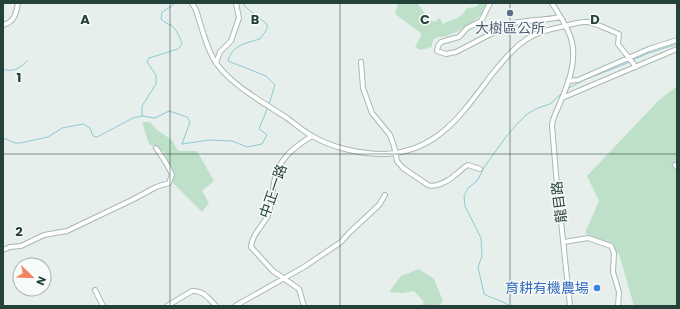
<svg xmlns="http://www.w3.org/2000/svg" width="680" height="309" viewBox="0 0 680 309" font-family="Poppins,'Noto Sans TC',sans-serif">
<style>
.green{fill:#bfe0c8}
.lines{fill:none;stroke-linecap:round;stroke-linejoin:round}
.stream{stroke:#8ec9d4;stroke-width:1}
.minor-casing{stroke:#a8b8b2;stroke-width:6}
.minor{stroke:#fff;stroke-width:4}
.grid{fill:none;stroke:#24423a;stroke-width:1;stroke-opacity:0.55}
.service-dot{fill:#5c6f8a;stroke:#f7fbf9;stroke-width:1.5}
.shop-dot{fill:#3f7fe0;stroke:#f7fbf9;stroke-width:1.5}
.labels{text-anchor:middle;stroke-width:3;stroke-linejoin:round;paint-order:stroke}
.service-label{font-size:14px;fill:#4e5e75;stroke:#f7fbf9}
.street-label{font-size:14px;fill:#24423a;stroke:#f7fbf9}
.shop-label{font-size:14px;fill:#366cbe;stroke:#f7fbf9;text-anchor:end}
.grid-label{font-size:13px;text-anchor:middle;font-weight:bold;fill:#24423a;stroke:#f7fbf9;stroke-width:3;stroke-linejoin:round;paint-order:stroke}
</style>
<rect width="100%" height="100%" fill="#e6efeb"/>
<path class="green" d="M398,3H417L430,20L434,22L440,18L443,24C456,16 457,23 467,8L476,7L479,3H487L484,11L479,17L457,32L447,36L435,38L432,43V47L420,50L415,47L422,34L395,14Z
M677,86V306H634L619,254L585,233L599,201L587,176L658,101Z
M142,122H150L157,130L172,140L178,151H197L214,181L202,191L209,203L202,212L171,181L170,168L164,152L149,144Z
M419,269L434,279L443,301L438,306H422L424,302L414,291L403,293L389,292L401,276Z"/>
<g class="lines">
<path class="stream" d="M242,3L249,10L267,24V29L260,39C246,43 232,45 228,61L266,76L275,85L269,104
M633,60L646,54L677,44
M3,69C13,73 20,68 27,61
M567,89L584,80L630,62
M142,116V106L156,84V75L147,62L149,58L178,49L182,44C180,38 177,30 172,26C168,23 164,23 161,19L162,12L172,6L174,3
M3,138L15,143H20L48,137L62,128L83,124L90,128L93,136L97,137L133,118L142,116L155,118L169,111L187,117L190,122L182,144L209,140L232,141L247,147L262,144L267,135L259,129L268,107
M510,306C501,300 493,299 484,294L478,267L482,256L481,238L465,206L464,196L468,188L477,181L485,166L505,138L518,123L527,114L538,108L550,104L563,92"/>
<defs>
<path id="minor" d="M192,3L196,10C201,25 205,43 213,58C228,84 263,102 287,118C295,124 303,131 312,136C333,148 360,154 384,154C439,152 463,112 493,73C503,61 513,48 527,39C536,33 550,29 561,27C570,25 578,21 588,22C598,24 609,30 619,34L618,44L636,67
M490,3L481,21L467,28L459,37L441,42L438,46L437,51L446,54L456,52L510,24C526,19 543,21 560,17
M552,3C559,15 569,28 572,42C578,69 562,96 553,120L552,125L556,174L570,306
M3,25C15,22 16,13 18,3
M361,62L363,88L372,113L390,135L394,146L397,161L403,168L428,185C435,188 449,181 455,175C460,172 463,167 468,165L480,169
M216,63L220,52L231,41L239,18L236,3
M568,81L578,80L649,49L677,40
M562,98L677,49
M675,165L677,167
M564,242L588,238L611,246L614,253L613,272L619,292L618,306
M3,250L10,247L21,246L44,235L67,231L134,199L156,187L169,183L172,175C168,164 162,157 156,148
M95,290L103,306
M167,306L192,291C203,290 208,298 216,306
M235,306L304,267L341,242L349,233L379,205L385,195
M304,306L299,289L273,271L251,247C252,234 263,226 268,215C272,204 272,193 274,182C278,159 294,147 312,136"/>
</defs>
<use href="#minor" class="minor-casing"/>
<use href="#minor" class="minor"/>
</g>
<path class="grid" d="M170,3V306M340,3V306M510,3V306M3,154H677"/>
<circle class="service-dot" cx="510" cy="13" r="4"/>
<circle class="shop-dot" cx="597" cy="288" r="4"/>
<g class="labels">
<g class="service-label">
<text x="510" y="33">大樹區公所</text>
</g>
<g class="street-label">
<text transform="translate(273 191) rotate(-71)" y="5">中正一路</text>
<text transform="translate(559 202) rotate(-97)" y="5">龍目路</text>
</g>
<g class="shop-label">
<text x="589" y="293">育耕有機農場</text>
</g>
</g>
<g class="grid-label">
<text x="85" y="24">A</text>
<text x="255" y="24">B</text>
<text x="425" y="24">C</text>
<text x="595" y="24">D</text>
<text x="19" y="82">1</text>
<text x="19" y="236">2</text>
</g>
<rect width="680" height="309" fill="none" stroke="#24423a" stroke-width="8"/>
<g transform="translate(32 277) rotate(113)"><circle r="19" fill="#f7fbf9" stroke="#a3b1ad"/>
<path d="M0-3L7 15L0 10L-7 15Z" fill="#f4845f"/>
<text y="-6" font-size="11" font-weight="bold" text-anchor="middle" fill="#24423a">N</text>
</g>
</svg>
